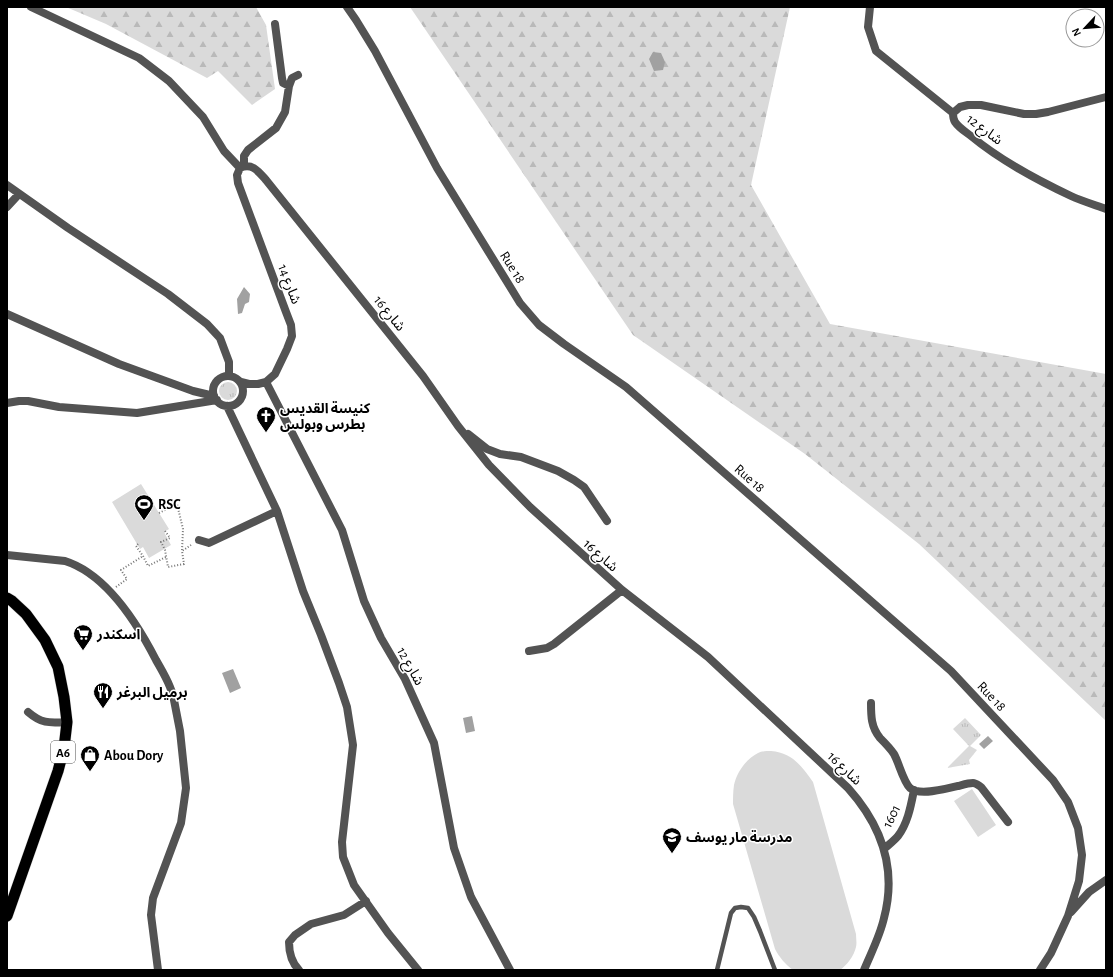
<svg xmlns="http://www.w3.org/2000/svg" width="1113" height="977" viewBox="0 0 1113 977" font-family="'Alegreya Sans','Noto Sans Arabic',sans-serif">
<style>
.grass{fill:url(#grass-tufts)}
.forest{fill:url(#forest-firs)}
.pitch{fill:#dadada}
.water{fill:#a1a1a1}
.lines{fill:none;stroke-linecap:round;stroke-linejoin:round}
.trunk-casing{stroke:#dbdbdb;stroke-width:12}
.path{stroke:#757575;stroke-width:2;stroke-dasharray:1 2;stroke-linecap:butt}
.service{stroke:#535353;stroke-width:4.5}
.minor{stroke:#535353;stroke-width:8}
.trunk{stroke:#000;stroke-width:11}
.labels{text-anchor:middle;stroke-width:3;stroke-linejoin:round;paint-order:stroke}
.shield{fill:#fff;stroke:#4c4c4c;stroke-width:1}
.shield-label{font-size:13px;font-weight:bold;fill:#000}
.street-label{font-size:14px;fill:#000;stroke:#fff}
.poi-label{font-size:14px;font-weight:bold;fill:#000;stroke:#fff;text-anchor:start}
</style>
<defs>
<pattern id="grass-tufts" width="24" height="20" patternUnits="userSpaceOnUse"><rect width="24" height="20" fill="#dadada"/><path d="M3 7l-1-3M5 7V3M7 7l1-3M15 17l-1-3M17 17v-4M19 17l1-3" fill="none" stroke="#b9b9b9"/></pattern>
<pattern id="forest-firs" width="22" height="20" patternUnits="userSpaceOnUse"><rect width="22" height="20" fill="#dadada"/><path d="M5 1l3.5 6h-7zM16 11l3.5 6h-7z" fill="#b9b9b9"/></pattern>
</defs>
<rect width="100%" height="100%" fill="#fff"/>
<path class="grass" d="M219 391a9 9 0 1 1 18 0a9 9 0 1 1-18 0Z
M965,718L981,735L970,746L977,750L969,760L970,764L947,768L969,746L953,729Z"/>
<path class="forest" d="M66,7H256L266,25L275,89L252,105L218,71L207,78L106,24Z
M410,7H790L751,185L830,324L1106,374V721L919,544L805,454L633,335Z"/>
<path class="pitch" d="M141,484L169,529L164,532L171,545L149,558L143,547L140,549L112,502Z
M771,751C792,753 801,765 813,782L856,934C856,938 857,943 856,947C854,956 847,965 840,970H793C786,965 779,957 775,949L733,804C733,798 733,792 734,785C737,772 746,759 758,753C762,751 767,751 771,751Z
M972,789L996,825L978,837L954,801Z"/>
<path class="water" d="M653,52L661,53L665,62L663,70L654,71L649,59Z
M244,287L250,294L249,302L245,304L242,313L238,314L237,299Z
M233,669L241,688L230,693L222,673Z
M472,716L475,731L466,733L463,718Z
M988,736L993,741L984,749L979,744Z"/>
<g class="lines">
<defs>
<path id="trunk" d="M7,598L12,601L26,614L45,640L58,667L64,697L67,722L64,748L58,771L7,916"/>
</defs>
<use href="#trunk" class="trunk-casing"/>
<path class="path" d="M159,513L177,504L183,529L182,551
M165,531L170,538L161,542L165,550L168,567L184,564L182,551L191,545
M138,544L136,546L143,556L148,566L166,557
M116,587L127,579L121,570L143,556"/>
<path class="service" d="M717,970L731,913L735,908L741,907L748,908L754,917L760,931L775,970"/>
<path class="minor" d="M31,7L139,58L169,81L203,117L224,151L240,168
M347,7L356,20L375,51L437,168L520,303L539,325L564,344L626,387L951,671L1053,780L1068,802L1078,828L1082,855L1079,881L1068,916L1051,953L1040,970
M870,7L868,27L876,51L953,113
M275,24L282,78L283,83L289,86
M1106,97L1048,112L1036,114H1024L981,105H968L960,107L953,113C953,117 953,119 955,122C959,128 966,132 971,136C1001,161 1037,180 1071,196C1082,201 1095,205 1106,209
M244,166V156L248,150L276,128L285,112L289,86L292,78L298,75
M240,168C252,162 259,172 266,180L423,376L458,426L489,465L530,507L622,590L708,657L848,788C882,826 897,869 884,918C880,936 871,953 864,970
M240,168L237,175L238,183L286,312L291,325L292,336L287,349L275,374L266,382L258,384H249L241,382
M7,185L68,228L168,294L207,324L220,338L229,362V376
M7,207L19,194
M7,314L119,364L193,391L214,396
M213 391a15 15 0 1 1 30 0a15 15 0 1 1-30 0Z
M266,382L342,530L364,601L381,638L405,679L434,743L454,848L471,897L510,970
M7,403L19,401H28L59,407L137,413L217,400
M227,406L277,511L303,591L321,635L339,683L347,707L353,745L342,842L343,857L354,885L388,933L418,970
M468,434L487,449L500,454L521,457L558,471L574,480L584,487L607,521
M199,540L209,543L277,511
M7,555L65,561C106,574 137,623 156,660C161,669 166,677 170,687L173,695L180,731L186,788L181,823L153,898L151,915L158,970
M529,651L547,648L554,644L622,590
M871,703C871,716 871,727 880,738C885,743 890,748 894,754C899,763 903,781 910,788C919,796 946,789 958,786C962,785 968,783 973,783C976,783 978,785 981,787L1008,822
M28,712C42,724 49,723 67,722
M884,849C888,845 894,841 898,836C908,823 911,805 914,790
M1071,912L1089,892L1106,880
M299,970C291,962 289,953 289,942L295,935L311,924L344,915L366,901"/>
<use href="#trunk" class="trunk"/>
</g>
<defs>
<symbol id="church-pin" viewBox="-11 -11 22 30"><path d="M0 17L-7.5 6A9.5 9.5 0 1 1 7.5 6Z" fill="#000" stroke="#fff"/><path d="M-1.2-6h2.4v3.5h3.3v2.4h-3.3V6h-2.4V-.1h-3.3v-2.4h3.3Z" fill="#fff"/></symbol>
<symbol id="stadium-pin" viewBox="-11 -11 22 30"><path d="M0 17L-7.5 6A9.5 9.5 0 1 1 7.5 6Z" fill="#000" stroke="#fff"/><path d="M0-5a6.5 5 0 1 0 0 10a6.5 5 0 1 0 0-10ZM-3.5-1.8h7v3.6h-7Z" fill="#fff"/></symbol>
<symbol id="supermarket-pin" viewBox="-11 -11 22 30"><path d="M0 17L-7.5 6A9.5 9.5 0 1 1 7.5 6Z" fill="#000" stroke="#fff"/><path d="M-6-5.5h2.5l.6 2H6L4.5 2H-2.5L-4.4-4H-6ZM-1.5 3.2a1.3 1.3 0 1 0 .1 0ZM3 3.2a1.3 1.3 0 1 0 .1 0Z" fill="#fff"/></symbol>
<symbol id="restaurant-pin" viewBox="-11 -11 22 30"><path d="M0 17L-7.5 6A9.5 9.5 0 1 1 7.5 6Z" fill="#000" stroke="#fff"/><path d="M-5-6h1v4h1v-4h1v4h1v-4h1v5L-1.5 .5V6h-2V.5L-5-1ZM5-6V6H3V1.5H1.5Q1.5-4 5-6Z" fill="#fff"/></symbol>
<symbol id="shop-pin" viewBox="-11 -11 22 30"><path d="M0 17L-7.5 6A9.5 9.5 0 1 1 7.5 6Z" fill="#000" stroke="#fff"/><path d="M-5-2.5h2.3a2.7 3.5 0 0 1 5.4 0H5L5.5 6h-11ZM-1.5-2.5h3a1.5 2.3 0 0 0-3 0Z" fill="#fff"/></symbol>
<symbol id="school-pin" viewBox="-11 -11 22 30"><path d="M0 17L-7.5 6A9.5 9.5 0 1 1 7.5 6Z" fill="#000" stroke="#fff"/><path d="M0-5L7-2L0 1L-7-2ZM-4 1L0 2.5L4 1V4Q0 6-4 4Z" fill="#fff"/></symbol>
</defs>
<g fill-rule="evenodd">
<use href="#church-pin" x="255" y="405" width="22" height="30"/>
<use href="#stadium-pin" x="133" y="493" width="22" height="30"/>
<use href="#supermarket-pin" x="72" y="623" width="22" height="30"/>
<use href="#restaurant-pin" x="92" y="681" width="22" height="30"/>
<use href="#shop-pin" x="79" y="744" width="22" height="30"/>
<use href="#school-pin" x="661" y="826" width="22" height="30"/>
</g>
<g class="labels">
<rect class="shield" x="51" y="741" width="24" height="22" rx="3"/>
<g class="shield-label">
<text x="63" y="757">A6</text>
</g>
<g class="street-label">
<text transform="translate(985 129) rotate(37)" y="5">شارع 12</text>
<text transform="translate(513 267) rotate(58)" y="5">Rue 18</text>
<text transform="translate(290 284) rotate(69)" y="5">شارع 14</text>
<text transform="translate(390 313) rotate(51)" y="5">شارع 16</text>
<text transform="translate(750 478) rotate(41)" y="5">Rue 18</text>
<text transform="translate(601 555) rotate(42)" y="5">شارع 16</text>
<text transform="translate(411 666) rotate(61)" y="5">شارع 12</text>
<text transform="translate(992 696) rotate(47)" y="5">Rue 18</text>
<text transform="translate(845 768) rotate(44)" y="5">شارع 16</text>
<text transform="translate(891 816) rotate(-64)" y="5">1601</text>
</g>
<g class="poi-label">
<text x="280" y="413">كنيسة القديس<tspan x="280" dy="16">بطرس وبولس</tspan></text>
<text x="158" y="509">RSC</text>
<text x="97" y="639">اسكندر</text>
<text x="117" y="697">برميل البرغر</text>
<text x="104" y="760">Abou Dory</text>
<text x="686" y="842">مدرسة مار يوسف</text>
</g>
</g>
<rect width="1113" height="977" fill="none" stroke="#000000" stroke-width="16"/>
<g transform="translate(1085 28) rotate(244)"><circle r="19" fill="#ffffff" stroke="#999999"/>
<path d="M0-3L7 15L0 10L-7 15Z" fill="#000000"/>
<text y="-6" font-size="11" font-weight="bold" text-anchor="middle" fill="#000000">N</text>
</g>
</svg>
